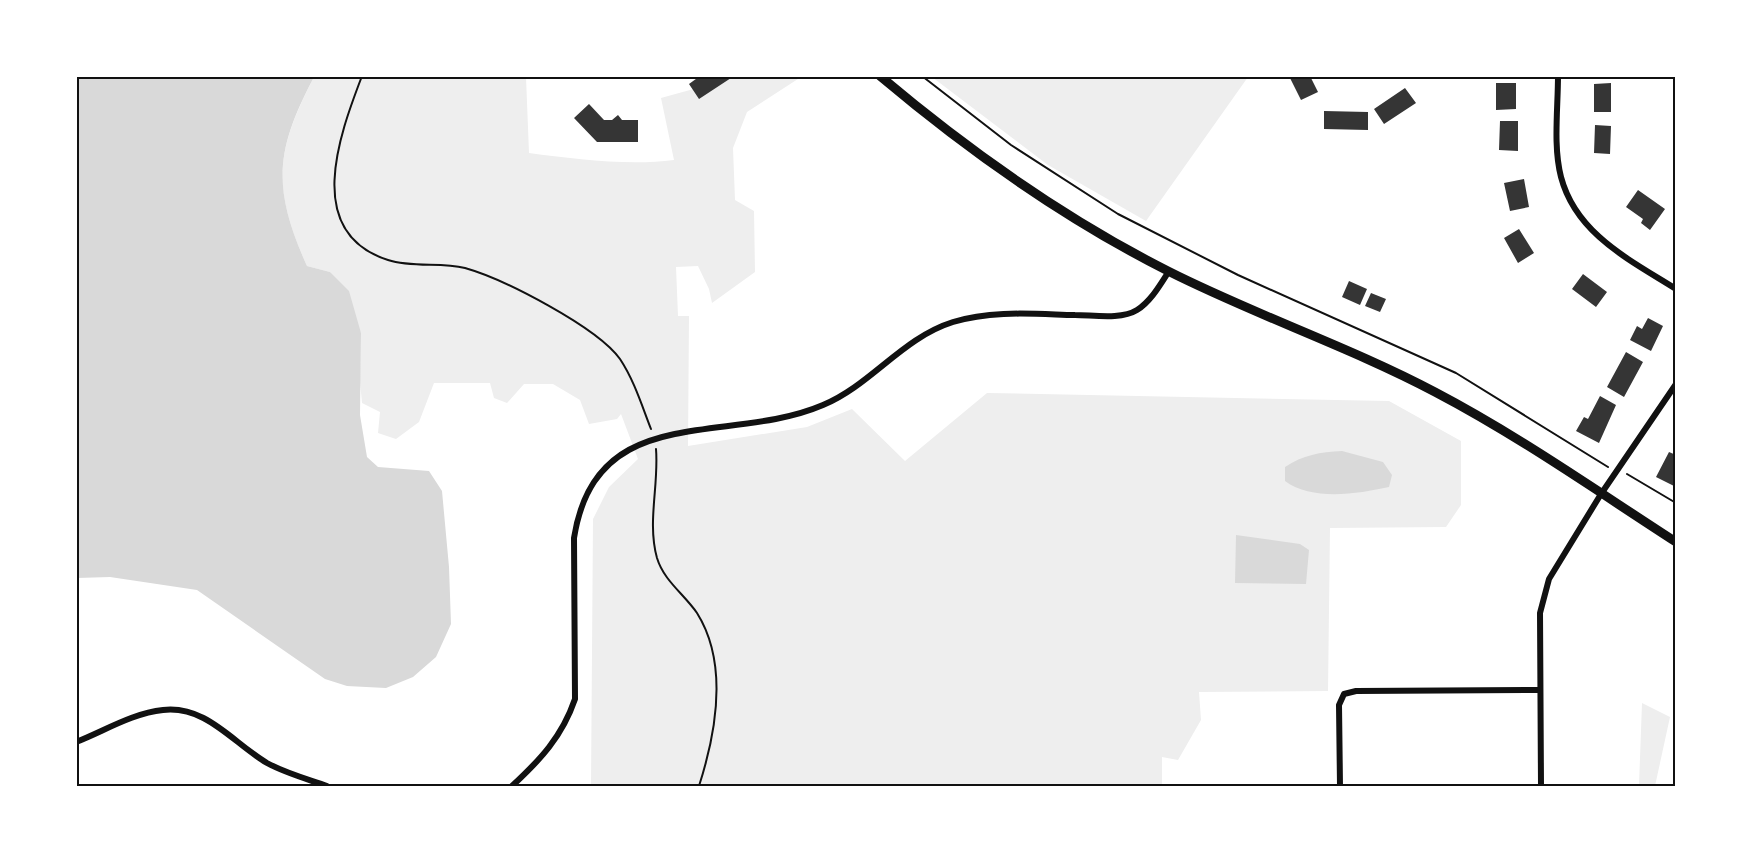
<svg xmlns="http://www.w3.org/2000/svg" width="1752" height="863" viewBox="0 0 1752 863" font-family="'Fira Sans Condensed',sans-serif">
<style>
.green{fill:#eee}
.water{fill:#d9d9d9}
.building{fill:#353535}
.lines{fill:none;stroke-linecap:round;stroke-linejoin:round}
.path{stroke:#111;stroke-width:2}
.minor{stroke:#111;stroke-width:6}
.secondary{stroke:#111;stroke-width:9}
.neatline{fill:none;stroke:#111;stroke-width:2}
</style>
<rect width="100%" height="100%" fill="#fff"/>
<path class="green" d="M314,77H526L529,153C574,159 629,166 674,160L661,98L708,85L716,77H801L747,112L733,148L735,200L754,211L755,272L712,303L709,289L698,266L676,267L678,316H689L688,446L807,427L852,409L905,461L987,393L1389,401L1461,441V505L1446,527L1330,528L1328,691L1199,692L1201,720L1178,760L1162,757V786H591L593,519L609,487L638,459L621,414L617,419L589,424L580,400L553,384H524L507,403L494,398L490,383H434L419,422L396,439L378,433L380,412L362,403L360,382L361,333L330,272L307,266C272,188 275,152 314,77Z
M932,77H1248L1146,221L1048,165Z
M1642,703L1670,717L1655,786H1639Z"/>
<path class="water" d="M76,77H314C275,151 272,188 307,266L330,272L349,291L361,333L360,415L367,457L378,467L429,471L442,491L449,567L451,624L436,657L413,677L386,688L347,686L325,679L197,590L110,577L77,578Z
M1342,451L1383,462L1392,475L1389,487C1357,494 1312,501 1285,481V467C1303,455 1320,452 1342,451Z
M1236,535L1300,544L1309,550L1306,584L1235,583Z"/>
<path class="building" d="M700,76H730L731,78L699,99L689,84Z
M1289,76H1310L1318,92L1301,100Z
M1496,83H1516V109L1496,110Z
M1611,83V112H1594V84Z
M1405,88L1416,103L1384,124L1374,109Z
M589,104L604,120H612L618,115L622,120H638V142H597L574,118Z
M1324,111L1368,112V130L1324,129Z
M1500,121H1518V151L1499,150Z
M1595,125L1611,126L1610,154L1594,153Z
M1524,179L1529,207L1510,211L1504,183Z
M1638,190L1665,209L1650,230L1641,223L1643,219L1626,207Z
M1519,229L1534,253L1518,263L1504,238Z
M1583,274L1607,292L1596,307L1572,289Z
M1349,281L1367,289L1360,305L1342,297Z
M1371,293L1386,299L1380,312L1365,306Z
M1648,318L1663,326L1651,351L1630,340L1637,326L1642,329Z
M1626,352L1643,362L1624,397L1607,387Z
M1600,396L1616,405L1599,443L1576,431L1584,417L1588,419Z
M1669,452L1676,455L1674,486L1656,477Z"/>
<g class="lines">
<path class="path" d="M362,76C339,136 303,233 388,260C413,268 440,262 465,268C504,279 597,327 620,359C634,380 642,406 651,429
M922,76L1011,145L1118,214L1238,275L1456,373L1608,467
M656,449C659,485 647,522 657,558C664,581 684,594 697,613C729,664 716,733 699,786
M1627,474L1676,503"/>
<path class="minor" d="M1558,76C1558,109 1553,146 1561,177C1576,234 1630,260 1676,289
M76,742C104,731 133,713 163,710C206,705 233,743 267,763C285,773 307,779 327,786
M512,786C540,760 562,737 575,699L574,538C596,399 728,446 823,405C871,385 902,338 953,322C992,310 1034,314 1075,315C1093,315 1121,320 1137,310C1151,301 1160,285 1169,271
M1340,786L1339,705L1344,694L1356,691L1540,690
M1541,786L1540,613L1549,579L1601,494L1676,384"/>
<path class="secondary" d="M880,76C969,151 1065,219 1168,271C1255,315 1350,347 1435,392C1519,436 1597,491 1676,542"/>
</g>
<rect width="1752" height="863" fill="none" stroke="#ffffff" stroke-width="156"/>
<rect x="78" y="78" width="1596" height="707" class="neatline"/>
</svg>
